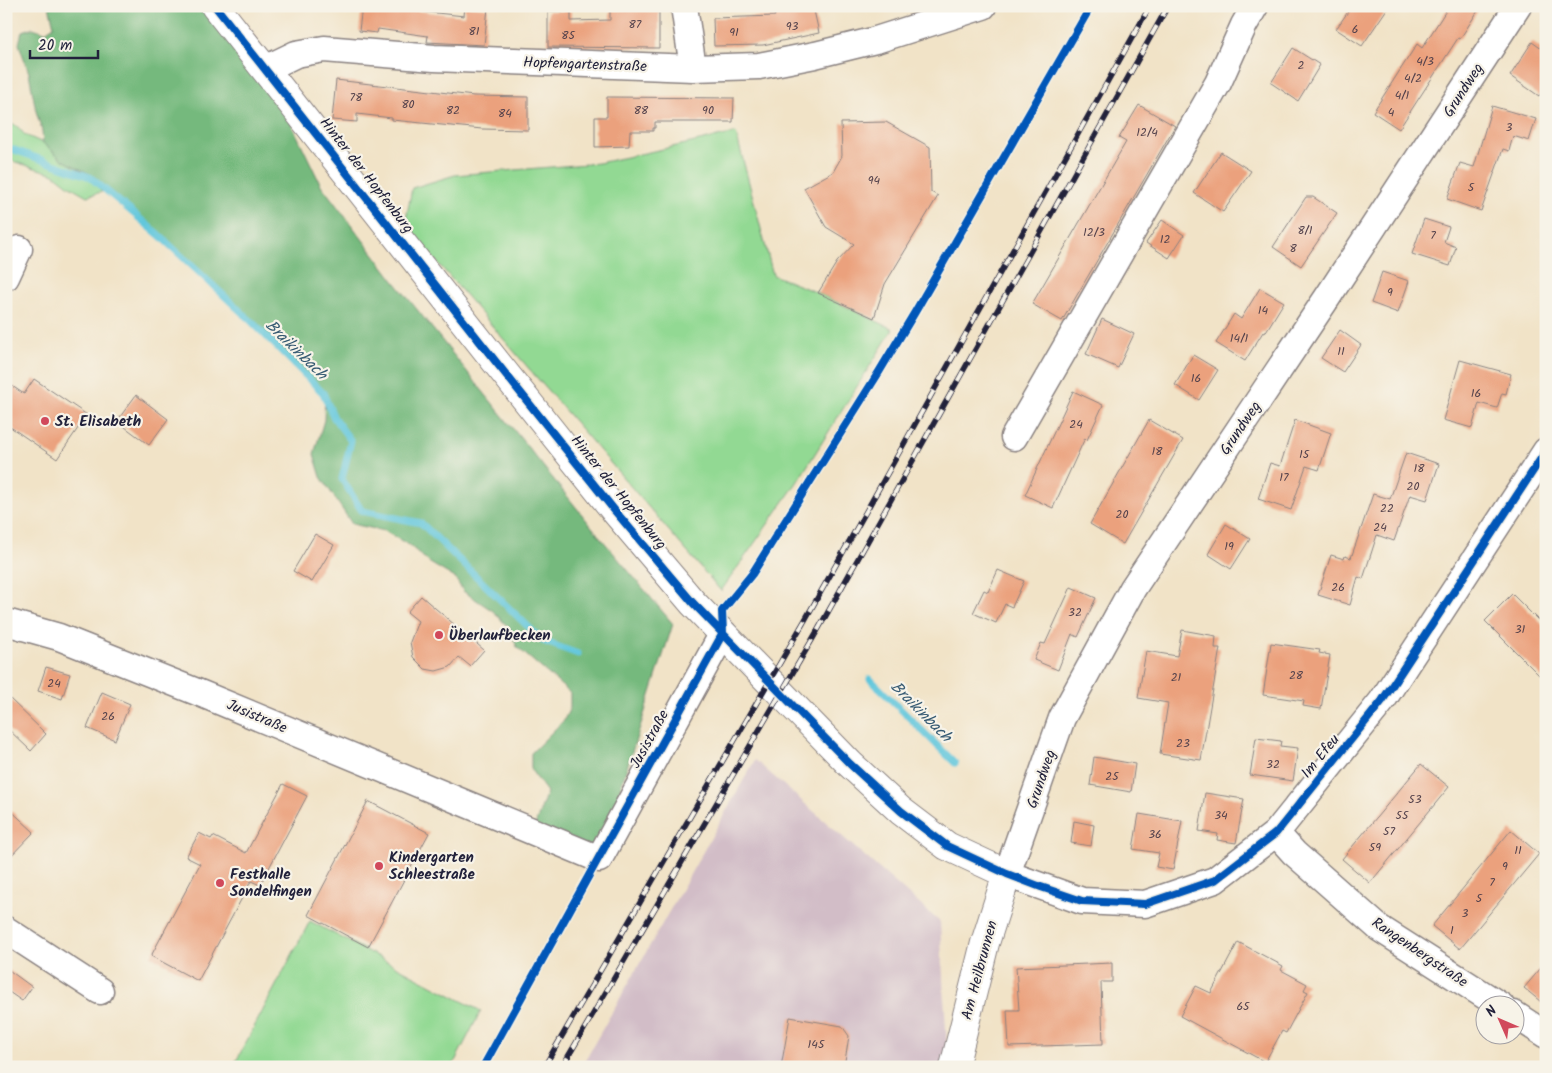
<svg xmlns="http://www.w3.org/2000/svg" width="1552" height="1073" viewBox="0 0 1552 1073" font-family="Kalam,sans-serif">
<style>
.industrial{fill:#d2bdc7}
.green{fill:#92d993;stroke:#5a7e67}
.forest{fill:#75b97d;stroke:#4c6e5c}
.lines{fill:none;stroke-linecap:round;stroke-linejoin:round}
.stream{stroke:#5fc6dc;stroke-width:7}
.building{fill:#eba17d}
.street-casing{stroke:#8a8281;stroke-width:29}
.secondary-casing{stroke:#8a8281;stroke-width:30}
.street{stroke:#fff;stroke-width:26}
.secondary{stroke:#fff;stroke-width:28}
.rail-casing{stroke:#22223b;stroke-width:5.5}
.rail{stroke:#f7f3e8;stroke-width:4;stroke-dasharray:11;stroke-linecap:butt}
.cycleway-casing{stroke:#f7f3e8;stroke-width:11}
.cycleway{stroke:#0057b8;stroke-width:8}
.poi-dot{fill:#d1495b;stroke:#f7f3e8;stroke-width:2}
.labels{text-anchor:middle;stroke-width:4.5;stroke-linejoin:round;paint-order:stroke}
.number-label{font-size:12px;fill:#54424c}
.street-label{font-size:15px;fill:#22223b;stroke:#f7f3e8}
.poi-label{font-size:15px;font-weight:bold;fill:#22223b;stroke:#f7f3e8;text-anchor:start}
.water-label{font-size:16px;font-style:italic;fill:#375b73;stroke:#f7f3e8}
</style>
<rect width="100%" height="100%" fill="#f7f3e8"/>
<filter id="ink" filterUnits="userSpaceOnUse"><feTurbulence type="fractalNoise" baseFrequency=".02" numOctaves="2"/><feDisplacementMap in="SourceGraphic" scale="10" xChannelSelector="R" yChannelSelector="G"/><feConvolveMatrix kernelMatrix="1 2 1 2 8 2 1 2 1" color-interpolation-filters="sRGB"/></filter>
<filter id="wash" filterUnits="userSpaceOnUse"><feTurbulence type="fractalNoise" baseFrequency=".0096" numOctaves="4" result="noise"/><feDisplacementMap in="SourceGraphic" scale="20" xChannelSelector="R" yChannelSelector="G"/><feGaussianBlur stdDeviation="1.12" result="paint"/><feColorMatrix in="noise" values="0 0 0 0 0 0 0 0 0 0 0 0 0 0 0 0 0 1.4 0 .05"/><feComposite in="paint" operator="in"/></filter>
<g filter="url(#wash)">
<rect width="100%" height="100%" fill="#f1e3c7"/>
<path class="industrial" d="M755,760L940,922L948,1067H581Z"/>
<path class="green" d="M6,123L17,126L25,135L43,143L63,160L91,176L94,182L102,192L87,196L68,185L54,174L6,159Z
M736,133L773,275L818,293L893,329L796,484L721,591L405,225L412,188L455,175L599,163Z
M310,921L481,1011L452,1067H233Z"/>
<path class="forest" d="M49,6H215L265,69L321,185L395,282L600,537L673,624L598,858L533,831L547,792L531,770V753L564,720L570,708V693L517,647L509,628L493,611L463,591L455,578L430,563L409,545L384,531L352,524L321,477L314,454L324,420L325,392L252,319L158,232L92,175L63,160L43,143L42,131L36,111L29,73L19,44L22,31L33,28L45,32L54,26Z"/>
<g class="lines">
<path class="stream" d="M6,147L90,177L158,234L250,320L323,393L334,418L351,441L342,479L362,511L421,523L543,641L578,654
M870,679L955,763"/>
</g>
<g id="blocks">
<path class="building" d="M362,6H409V10L464,16L465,6L488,8L484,45L427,42L428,36L378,29L377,33L359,31Z
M806,6H813L819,33L763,45L714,46L713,18L775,16L774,13Z
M1352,6H1389L1362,46L1336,29Z
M1449,6H1481L1460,39L1458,38L1399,129L1373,112L1417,44L1422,48Z
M610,10H659V48L548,47V11H571V21L610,20Z
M1532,42L1546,52V87L1539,96L1510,76Z
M1293,48L1320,65L1298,101L1271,83Z
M336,80L474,96L528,97V130L482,129L392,120V118L357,114V122L332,120Z
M607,97L734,98L733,122H655V128H653V131H630L629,146L595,147V117H607Z
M1139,105L1175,126L1062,321L1032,304L1126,142L1119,138Z
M1492,106L1536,119L1529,141L1513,136L1509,151L1503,149L1481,211L1447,199L1460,163L1474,167Z
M886,122L930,147L931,192L938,196L885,284L874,318L818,293L837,262L854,244L826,227L804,188L833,172L842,156L841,123Z
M1221,152L1251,171L1223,212L1194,193Z
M1306,197H1313L1337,213L1301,266L1273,247Z
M1424,219L1449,227L1444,242L1456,247L1450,266L1412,254Z
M1162,220L1184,235L1169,258L1146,243Z
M1382,272L1409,281L1398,313L1371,303Z
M1260,288L1284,302L1265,333L1263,332L1245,361L1216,343L1234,314L1241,319Z
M1102,319L1134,334L1118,368L1086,354Z
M1340,330L1361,345L1343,372L1321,358Z
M1193,355L1218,370L1199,400L1175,385Z
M1460,360L1511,374L1506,394L1502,393L1497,408L1479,403L1472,428L1443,420Z
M34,379L87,415L57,459L6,424V382L24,394Z
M1073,391L1103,405L1087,440L1085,438L1053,508L1025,495Z
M136,395L168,419L149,445L117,421Z
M1149,420L1183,440L1123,544L1090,524Z
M1295,420L1331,433L1319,470L1306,466L1291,510L1258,499L1270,463L1280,466Z
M1406,453L1439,464L1427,500L1410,495L1394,541L1377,535L1363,579L1358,577L1350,605L1318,595L1331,555L1344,559L1345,556L1351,558L1373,494L1390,499Z
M1226,524L1250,539L1231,569L1208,554Z
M315,534L334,545L312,582L293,571Z
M998,570L1024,581L1012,607L1005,604L996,623L973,613L984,590L988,592Z
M1071,587L1096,598L1078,637L1072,634L1058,670L1034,660L1041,643L1045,644Z
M1512,594L1546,628V682L1485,621Z
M421,596L484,650L470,666L459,657L450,667L436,671L425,669L413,657L410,642L418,621L407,612Z
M1182,630L1216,636L1215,648H1220L1201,760L1160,754L1168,703L1138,698L1146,651L1177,656Z
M1271,643L1320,650L1319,653L1330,655L1321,709L1303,706L1304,701L1263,695Z
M46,667L70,674L62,699L38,691Z
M102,692L130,704L115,740L87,728Z
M6,695L46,734L31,751L6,727Z
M1256,738L1281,741L1280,746L1298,748L1293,781L1250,775Z
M1094,757L1135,764L1131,792L1090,785Z
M1421,764L1449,787L1370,883L1342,859Z
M283,784L307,796L260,885L251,881L198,981L151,956L200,864L186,857L199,833L211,839L213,836L246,853Z
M1205,793L1244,799L1236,843L1217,840L1218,834L1199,831Z
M368,801L429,833L368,947L308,915Z
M6,806L34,832L6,861Z
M1139,814L1182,821L1173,870L1156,867L1159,853L1133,849Z
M1074,821L1094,825L1091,846L1071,843Z
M1511,830L1539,854L1460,949L1432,926Z
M1238,942L1283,966L1281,970L1307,984L1304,990L1308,992L1286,1033L1282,1031L1265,1062L1180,1016L1196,986L1211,993Z
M1546,962V1006L1524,988Z
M1112,963V982H1101L1103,1044L1009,1047L1007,1010H1019L1016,967Z
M6,968L32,987L22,1001L6,990Z
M790,1017L842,1026L849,1036L844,1067H781Z"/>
</g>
</g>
<g filter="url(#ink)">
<use href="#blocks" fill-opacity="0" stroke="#8a8281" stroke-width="1"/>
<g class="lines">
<defs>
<path id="street" d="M684,6L693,68
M1518,6L1327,298L1133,588L1062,718L1007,874L1082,901L1145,904L1215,880L1276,833L1382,701L1546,451
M265,69L296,54L324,49L434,58L693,68L759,66L815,55L876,40L983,6
M6,277L19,249
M1014,437L1218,83L1244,25L1255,6
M6,622L59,637L202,694L599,859L723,633
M1276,833L1294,853L1379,928L1501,1006
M6,930L100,991
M1514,1014L1546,1035"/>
<path id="secondary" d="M215,6L496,362L615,511L693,603L850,764L901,811L947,846L1007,874L985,943L954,1067"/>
</defs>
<use href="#street" class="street-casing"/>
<use href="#secondary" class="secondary-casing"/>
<use href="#street" class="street"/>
<use href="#secondary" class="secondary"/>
<defs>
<path id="rail" d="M544,1067L805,620L1150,6
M562,1067L819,628L1168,6"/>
</defs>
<use href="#rail" class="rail-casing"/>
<use href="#rail" class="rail"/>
<defs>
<path id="cycleway" d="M215,6L496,362L615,511L693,603L850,764L901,811L947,846L1007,874L1041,887L1082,901L1145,904L1215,880L1276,833L1382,701L1546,451
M723,633L722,611L752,574L879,372L915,312L1091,6
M483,1067L723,633"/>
</defs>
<use href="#cycleway" class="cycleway-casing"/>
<use href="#cycleway" class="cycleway"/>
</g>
</g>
<g class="poi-dot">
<circle cx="45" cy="421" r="5"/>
<circle cx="439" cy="635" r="5"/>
<circle cx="379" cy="866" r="5"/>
<circle cx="220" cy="883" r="5"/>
</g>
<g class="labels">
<g class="number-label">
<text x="635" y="28">87</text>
<text x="792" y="30">93</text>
<text x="1355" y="33">6</text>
<text x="474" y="35">81</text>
<text x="734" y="36">91</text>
<text x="568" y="39">85</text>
<text x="1425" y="65">4/3</text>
<text x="1301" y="69">2</text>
<text x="1413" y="82">4/2</text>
<text x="1402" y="99">4/1</text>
<text x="356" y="101">78</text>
<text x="408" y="108">80</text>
<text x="453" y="114">82</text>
<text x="641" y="114">88</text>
<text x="708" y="114">90</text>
<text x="1391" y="116">4</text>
<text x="505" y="117">84</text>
<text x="1509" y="131">3</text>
<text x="1147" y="136">12/4</text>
<text x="874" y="184">94</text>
<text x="1471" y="191">5</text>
<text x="1305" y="234">8/1</text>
<text x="1094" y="236">12/3</text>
<text x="1433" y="239">7</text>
<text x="1165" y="243">12</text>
<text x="1293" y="252">8</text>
<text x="1390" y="296">9</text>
<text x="1263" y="314">14</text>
<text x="1239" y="342">14/1</text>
<text x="1341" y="355">11</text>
<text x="1196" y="382">16</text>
<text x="1476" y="397">16</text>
<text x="1076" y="428">24</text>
<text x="1157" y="455">18</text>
<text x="1304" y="458">15</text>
<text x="1419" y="472">18</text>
<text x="1284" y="481">17</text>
<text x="1413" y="490">20</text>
<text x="1387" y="512">22</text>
<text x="1122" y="518">20</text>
<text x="1380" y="531">24</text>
<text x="1229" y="550">19</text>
<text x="1338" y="591">26</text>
<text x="1075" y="616">32</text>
<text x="1520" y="633">31</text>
<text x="1296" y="679">28</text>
<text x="1176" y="681">21</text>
<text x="54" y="687">24</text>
<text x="108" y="720">26</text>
<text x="1183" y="747">23</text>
<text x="1273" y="768">32</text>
<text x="1112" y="780">25</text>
<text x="1415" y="803">53</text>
<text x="1221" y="819">34</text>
<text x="1402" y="819">55</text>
<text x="1389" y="835">57</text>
<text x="1155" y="838">36</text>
<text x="1375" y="851">59</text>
<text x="1518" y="854">11</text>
<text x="1505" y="870">9</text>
<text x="1492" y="886">7</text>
<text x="1479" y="902">5</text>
<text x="1465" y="917">3</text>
<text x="1452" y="934">1</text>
<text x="1243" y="1010">65</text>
<text x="816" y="1048">145</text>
</g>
<g class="street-label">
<text transform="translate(585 64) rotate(2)" y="5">Hopfengartenstraße</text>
<text transform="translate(1463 90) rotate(-57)" y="5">Grundweg</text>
<text transform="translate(367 175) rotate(52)" y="5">Hinter der Hopfenburg</text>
<text transform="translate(1240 428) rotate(-56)" y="5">Grundweg</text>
<text transform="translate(619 492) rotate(51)" y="5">Hinter der Hopfenburg</text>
<text transform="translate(257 716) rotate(23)" y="5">Jusistraße</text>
<text transform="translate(649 739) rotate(-61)" y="5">Jusistraße</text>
<text transform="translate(1320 756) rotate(-51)" y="5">Im Efeu</text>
<text transform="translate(1041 779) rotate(-71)" y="5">Grundweg</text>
<text transform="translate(1420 952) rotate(34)" y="5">Rangenbergstraße</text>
<text transform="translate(979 970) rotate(-75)" y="5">Am Heilbrunnen</text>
</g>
<g class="poi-label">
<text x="55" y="426">St. Elisabeth</text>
<text x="449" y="640">Überlaufbecken</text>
<text x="389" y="862">Kindergarten<tspan x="389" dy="17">Schleestraße</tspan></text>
<text x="230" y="879">Festhalle<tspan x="230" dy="17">Sondelfingen</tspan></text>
</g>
<g class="water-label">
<text transform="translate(297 349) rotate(44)" y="6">Braikinbach</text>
<text transform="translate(922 711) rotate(45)" y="6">Braikinbach</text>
</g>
</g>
<rect width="1552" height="1073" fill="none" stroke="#f7f3e8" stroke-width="25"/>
<g transform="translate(1500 1020) rotate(315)"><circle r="24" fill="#f7f3e8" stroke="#a29fa3"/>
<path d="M0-4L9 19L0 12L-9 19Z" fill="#d1495b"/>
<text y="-8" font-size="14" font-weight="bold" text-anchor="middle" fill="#22223b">N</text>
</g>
<path d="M30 50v8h68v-8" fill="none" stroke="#22223b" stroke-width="2.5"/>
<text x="38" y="50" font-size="15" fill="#22223b" stroke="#f7f3e8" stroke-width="4" paint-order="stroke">20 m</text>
</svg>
